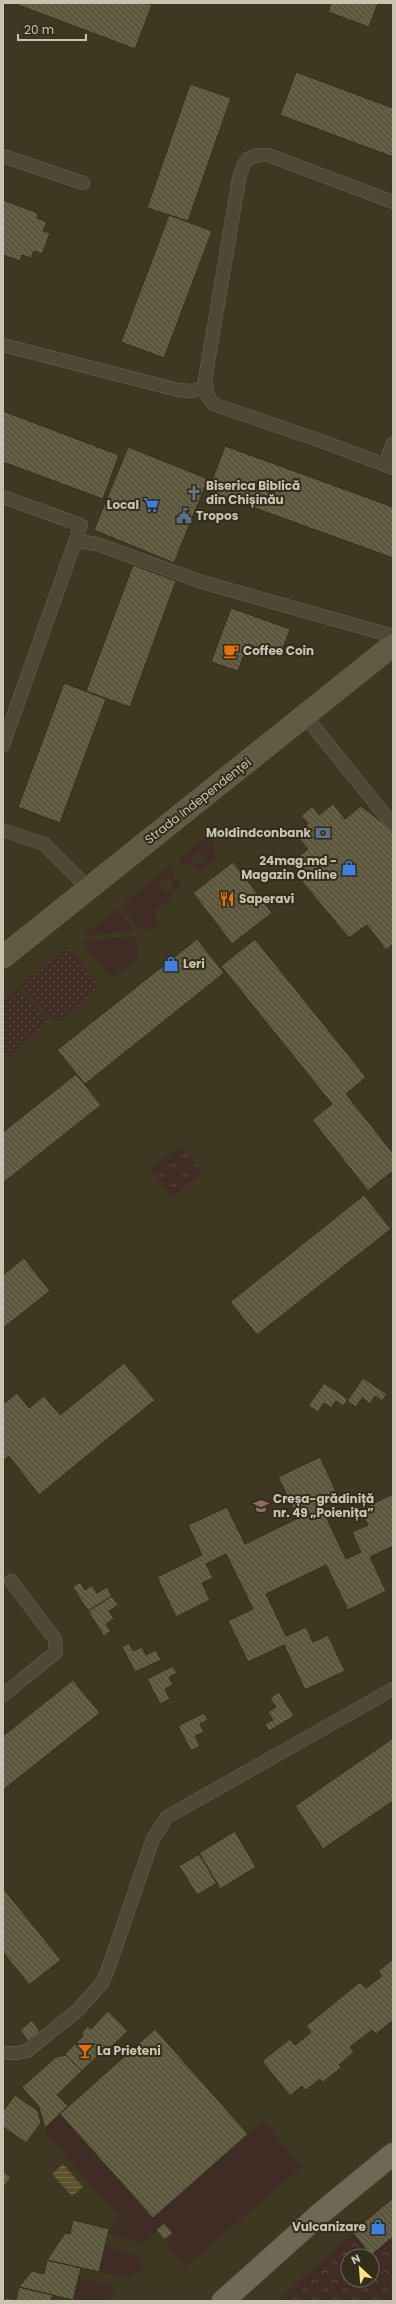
<svg xmlns="http://www.w3.org/2000/svg" width="396" height="2304" viewBox="0 0 396 2304" font-family="Poppins,sans-serif">
<style>
.grass{fill:url(#grass-dots)}
.forest{fill:url(#forest-crowns);fill-rule:evenodd}
.park{fill:url(#park-tufts)}
.garden{fill:#3f2c24}
.water{fill:url(#water-rules)}
.building{fill:url(#building-back-hatch);stroke:#352f1d}
.lines{fill:none;stroke-linecap:round;stroke-linejoin:round}
.lane-casing{stroke:#6c6654;stroke-width:14}
.secondary-casing{stroke:#6c6654;stroke-width:23}
.primary-casing{stroke:#5a5442;stroke-width:23}
.lane{stroke:#4e4836;stroke-width:13}
.secondary{stroke:#615b44;stroke-width:22}
.primary{stroke:#6e6854;stroke-width:22}
.labels{text-anchor:middle;stroke-width:4;stroke-linejoin:round;paint-order:stroke}
.poi-label{font-size:12px;font-weight:bold;fill:#c9c4b2;stroke:#332d1b;text-anchor:start}
.street-label{font-size:12px;fill:#c9c4b2;stroke:#332d1b}
</style>
<defs>
<pattern id="grass-dots" width="8" height="8" patternUnits="userSpaceOnUse"><rect width="8" height="8" fill="#3f2c24"/><path d="M2 2h.1M6 6h.1" fill="none" stroke="#594941" stroke-width="1.8" stroke-linecap="round"/></pattern>
<pattern id="forest-crowns" width="20" height="18" patternUnits="userSpaceOnUse"><rect width="20" height="18" fill="#3f2c24"/><path d="M2 6a3 3 0 1 1 6 0M12 15a3 3 0 1 1 6 0" fill="none" stroke="#594941"/></pattern>
<pattern id="park-tufts" width="24" height="20" patternUnits="userSpaceOnUse"><rect width="24" height="20" fill="#3f2c24"/><path d="M3 7l-1-3M5 7V3M7 7l1-3M15 17l-1-3M17 17v-4M19 17l1-3" fill="none" stroke="#594941"/></pattern>
<pattern id="water-rules" width="6" height="5" patternUnits="userSpaceOnUse"><rect width="6" height="5" fill="#5d522e"/><path d="M0 2.5h6" fill="none" stroke="#73694a"/></pattern>
<pattern id="building-back-hatch" width="6" height="6" patternUnits="userSpaceOnUse"><rect width="6" height="6" fill="#5d573e"/><path d="M-1 5l2 2M0 0l6 6M5-1l2 2" fill="none" stroke="#736e58"/></pattern>
</defs>
<rect width="100%" height="100%" fill="#3e3722"/>
<path class="grass" d="M69,947L100,988L60,1021L54,1020L20,985Z
M17,989L49,1022L3,1060V1000Z"/>
<path class="forest" d="M393,2198V2301H276ZM348,2256H372V2280H348Z"/>
<path class="park" d="M181,1145L203,1172L172,1197L150,1170Z"/>
<path class="garden" d="M205,838L213,841L216,859L199,872L195,867H191L194,863L197,866L206,859L199,851L190,858L193,862L189,865H182L178,860Z
M170,866L174,877L171,881L166,877L158,884L165,893L174,886L171,883L176,879L182,886L169,896L170,899L156,910L154,917L164,930L157,928L140,930L121,906Z
M117,909L134,931L83,936Z
M136,936L138,957L112,979L82,941Z
M60,2114L153,2218L263,2121L302,2167L185,2267L164,2240L173,2233L164,2223L143,2244L108,2233L117,2215L45,2132V2128Z
M105,2247L143,2257L139,2262L144,2267L131,2278L99,2272Z
M78,2278L115,2286L111,2291L115,2295L109,2301L73,2300Z"/>
<path class="water" d="M63,2164L83,2187L72,2196L52,2174Z"/>
<path class="building" d="M13,3H146L152,5L135,49Z
M331,3H378L369,27L328,12Z
M296,72L393,108V157L280,115Z
M190,84L231,98L188,221L147,208Z
M3,200L38,213L37,218L47,222L43,231L50,233L42,254L34,251L31,258L22,255L20,261L3,255Z
M169,215L212,231L164,358L121,342Z
M3,411L119,455L103,499L3,462Z
M225,446L393,507V558L208,491Z
M128,447L208,479L174,563L94,530Z
M133,565L176,581L130,707L86,691Z
M231,608L290,629L280,656L248,644L238,671L211,662Z
M64,683L106,699L60,823L18,807Z
M333,804L345,819L361,806L393,831V944L386,950L367,925L349,938L298,877L302,872L293,861L308,849L295,834L308,824L301,816L313,806L319,815Z
M233,862L272,913L232,944L193,893Z
M197,939L224,973L85,1084L57,1050Z
M255,939L366,1077L346,1094L393,1153V1171L368,1191L312,1120L332,1104L221,966Z
M76,1074L101,1105L3,1183V1132Z
M364,1195L391,1229L257,1335L230,1302Z
M24,1258L50,1291L3,1328V1275Z
M124,1363L155,1400L39,1495L9,1456L3,1461V1404L17,1393L29,1408L44,1396L60,1415Z
M363,1378L387,1394L382,1401L375,1396L370,1404L362,1398L356,1407L347,1401Z
M324,1383L348,1399L344,1406L336,1401L331,1408L324,1403L318,1412L308,1406Z
M320,1457L339,1498L321,1506L346,1559L361,1552L352,1532L368,1525L360,1510L393,1494V1546L370,1557L386,1591L348,1610L326,1565L266,1594L286,1636L306,1627L313,1642L328,1635L345,1671L305,1690L284,1645L248,1662L228,1621L253,1609L226,1554L206,1564L213,1578L202,1583L210,1600L176,1617L157,1577L202,1555L188,1525L227,1507L245,1544L298,1518L278,1477Z
M80,1582L85,1590L92,1585L97,1593L107,1587L112,1596L88,1611L73,1587Z
M112,1596L118,1605L109,1611L114,1619L106,1624L111,1631L104,1636L88,1611Z
M129,1643L133,1651L142,1647L146,1655L156,1650L161,1660L135,1672L122,1647Z
M173,1666L177,1673L169,1677L173,1685L165,1689L170,1699L160,1704L147,1679Z
M73,1680L100,1713L3,1790V1736Z
M279,1692L294,1716L269,1731L265,1724L273,1720L268,1712L276,1707L270,1698Z
M204,1713L208,1720L200,1724L204,1732L195,1736L200,1746L191,1751L178,1726Z
M393,1738V1801L323,1849L295,1806Z
M235,1831L256,1867L220,1889L199,1853Z
M199,1854L217,1883L197,1895L179,1866Z
M3,1888L61,1960L29,1985L3,1952Z
M393,1959V2024L391,2022L376,2034L372,2030L350,2047L354,2052L339,2065L341,2068L323,2082L320,2079L306,2090L302,2086L290,2096L262,2061L290,2039L295,2045L303,2039L311,2032L306,2026L360,1982L366,1988L382,1976L378,1971Z
M108,2011L128,2031L110,2048L108,2046L82,2071L65,2054L83,2036L82,2032L88,2026L91,2029Z
M32,2020L40,2032L28,2041L20,2030Z
M155,2029L248,2134L153,2218L60,2114Z
M66,2055L82,2071L57,2095L68,2106L45,2128L39,2107L22,2087L56,2057Z
M15,2095L38,2111L41,2123L26,2143L3,2127V2111Z
M3,2171L11,2177L3,2188Z
M393,2198V2237L371,2255L352,2232Z
M73,2220L109,2229L99,2272L47,2260L65,2233L70,2234Z
M164,2223L173,2233L164,2240L156,2230Z
M47,2260L81,2268L73,2300L19,2287L32,2271L44,2274Z
M19,2287L53,2295L51,2301H4L7,2298L16,2300Z"/>
<g class="lines">
<defs>
<path id="lane" d="M3,156L83,183
M393,202L268,155C247,154 244,160 239,179L205,380L208,397L213,404L324,442L393,468
M3,345L178,390L191,391L205,388
M385,465L393,443
M3,497L81,525L3,745
M76,541L97,544L202,582L393,636
M305,716L393,825
M3,830L44,844L88,888
M3,1695L56,1652L55,1639L11,1581
M3,2053H17L27,2051L78,2010L102,1983L107,1972L153,1839L167,1817L393,1689"/>
<path id="secondary" d="M3,957L393,645"/>
<path id="primary" d="M223,2301L321,2213L393,2154"/>
</defs>
<use href="#lane" class="lane-casing"/>
<use href="#secondary" class="secondary-casing"/>
<use href="#primary" class="primary-casing"/>
<use href="#lane" class="lane"/>
<use href="#secondary" class="secondary"/>
<use href="#primary" class="primary"/>
</g>
<defs>
<symbol id="church-bare" viewBox="-9 -9 18 18"><path d="M-1.2-6h2.4v3.5h3.3v2.4h-3.3V6h-2.4V-.1h-3.3v-2.4h3.3Z" fill="#6b7280" stroke="#332d1b" stroke-width="2.5" paint-order="stroke"/></symbol>
<symbol id="supermarket-bare" viewBox="-9 -9 18 18"><path d="M-6-5.5h2.5l.6 2H6L4.5 2H-2.5L-4.4-4H-6ZM-1.5 3.2a1.3 1.3 0 1 0 .1 0ZM3 3.2a1.3 1.3 0 1 0 .1 0Z" fill="#3f7fe0" stroke="#332d1b" stroke-width="2.5" paint-order="stroke"/></symbol>
<symbol id="civic-bare" viewBox="-9 -9 18 18"><path d="M-.6-6.5H3V-4.5H.6V-3L4-1V1h2V6H-6V1h2V-1L-.6-3ZM-1.2 2.5V6h2.4V2.5Z" fill="#5c6f8a" stroke="#332d1b" stroke-width="2.5" paint-order="stroke"/></symbol>
<symbol id="cafe-bare" viewBox="-9 -9 18 18"><path d="M-5.5-4.5H6V0H3Q3 3.5 0 3.5H-2.5Q-5.5 3.5-5.5 0ZM3-3.2v2h1.7v-2ZM-6 4.5H4V6H-6Z" fill="#e8710a" stroke="#332d1b" stroke-width="2.5" paint-order="stroke"/></symbol>
<symbol id="bank-bare" viewBox="-9 -9 18 18"><path d="M-6-4H6V4H-6ZM0-2.3a2.3 2.3 0 1 0 0 4.6a2.3 2.3 0 1 0 0-4.6Z" fill="#5c6f8a" stroke="#332d1b" stroke-width="2.5" paint-order="stroke"/></symbol>
<symbol id="shop-bare" viewBox="-9 -9 18 18"><path d="M-5-2.5h2.3a2.7 3.5 0 0 1 5.4 0H5L5.5 6h-11ZM-1.5-2.5h3a1.5 2.3 0 0 0-3 0Z" fill="#3f7fe0" stroke="#332d1b" stroke-width="2.5" paint-order="stroke"/></symbol>
<symbol id="restaurant-bare" viewBox="-9 -9 18 18"><path d="M-5-6h1v4h1v-4h1v4h1v-4h1v5L-1.5 .5V6h-2V.5L-5-1ZM5-6V6H3V1.5H1.5Q1.5-4 5-6Z" fill="#e8710a" stroke="#332d1b" stroke-width="2.5" paint-order="stroke"/></symbol>
<symbol id="school-bare" viewBox="-9 -9 18 18"><path d="M0-5L7-2L0 1L-7-2ZM-4 1L0 2.5L4 1V4Q0 6-4 4Z" fill="#8d6e63" stroke="#332d1b" stroke-width="2.5" paint-order="stroke"/></symbol>
<symbol id="bar-bare" viewBox="-9 -9 18 18"><path d="M-6-5H6L.8 .8V4.5H3.5V6h-7V4.5H-.8V.8Z" fill="#e8710a" stroke="#332d1b" stroke-width="2.5" paint-order="stroke"/></symbol>
</defs>
<g fill-rule="evenodd">
<use href="#church-bare" x="183" y="482" width="22" height="22"/>
<use href="#supermarket-bare" x="140" y="494" width="22" height="22"/>
<use href="#civic-bare" x="173" y="505" width="22" height="22"/>
<use href="#cafe-bare" x="220" y="640" width="22" height="22"/>
<use href="#bank-bare" x="312" y="822" width="22" height="22"/>
<use href="#shop-bare" x="338" y="857" width="22" height="22"/>
<use href="#restaurant-bare" x="216" y="888" width="22" height="22"/>
<use href="#shop-bare" x="160" y="953" width="22" height="22"/>
<use href="#school-bare" x="250" y="1495" width="22" height="22"/>
<use href="#bar-bare" x="74" y="2040" width="22" height="22"/>
<use href="#shop-bare" x="367" y="2216" width="22" height="22"/>
</g>
<g class="labels">
<g class="poi-label">
<text x="206" y="490">Biserica Biblică<tspan x="206" dy="14">din Chișinău</tspan></text>
<text x="139" y="509" text-anchor="end">Local</text>
<text x="196" y="520">Tropos</text>
<text x="243" y="655">Coffee Coin</text>
<text x="311" y="837" text-anchor="end">Moldindconbank</text>
<text x="337" y="865" text-anchor="end">24mag.md -<tspan x="337" dy="14">Magazin Online</tspan></text>
<text x="239" y="903">Saperavi</text>
<text x="183" y="968">Leri</text>
<text x="273" y="1503">Creșa-grădiniță<tspan x="273" dy="14">nr. 49 „Poienița”</tspan></text>
<text x="97" y="2055">La Prieteni</text>
<text x="366" y="2231" text-anchor="end">Vulcanizare</text>
</g>
<g class="street-label">
<text transform="translate(198 801) rotate(-38)" y="4">Strada Independenței</text>
</g>
</g>
<rect width="396" height="2304" fill="none" stroke="#c9c4b2" stroke-width="8"/>
<g transform="translate(360 2268) rotate(334)"><circle r="19" fill="#332d1b" stroke="#6f6957"/>
<path d="M0-3L7 15L0 10L-7 15Z" fill="#fde383"/>
<text y="-6" font-size="11" font-weight="bold" text-anchor="middle" fill="#c9c4b2">N</text>
</g>
<path d="M18 34v6h68v-6" fill="none" stroke="#c9c4b2" stroke-width="2"/>
<text x="24" y="34" font-size="12" fill="#c9c4b2" stroke="#332d1b" stroke-width="3" paint-order="stroke">20 m</text>
</svg>
